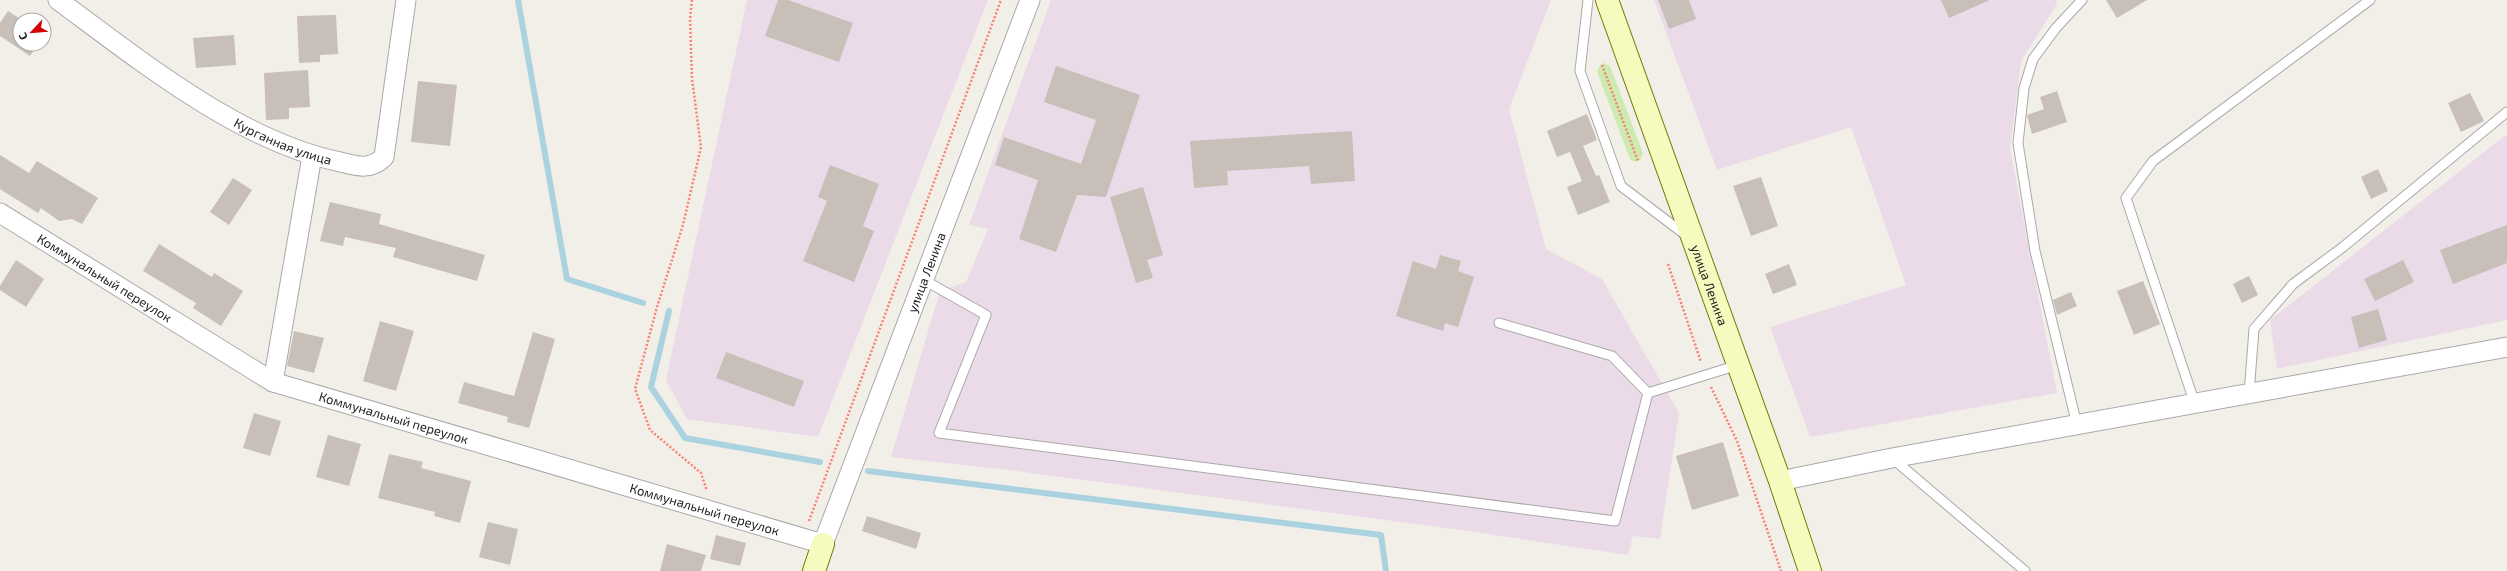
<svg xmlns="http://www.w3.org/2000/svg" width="2507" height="571" viewBox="0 0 2507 571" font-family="'Exo 2',sans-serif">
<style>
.industrial{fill:#ebdbe8}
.grass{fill:#cdebb0}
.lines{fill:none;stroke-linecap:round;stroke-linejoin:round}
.stream{stroke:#aad3df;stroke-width:6}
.building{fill:#c7bfb8}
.lane-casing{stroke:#a9a9a9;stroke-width:11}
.street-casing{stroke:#a9a9a9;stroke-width:21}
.secondary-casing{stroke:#707d05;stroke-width:24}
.path{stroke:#fa8072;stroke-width:2.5;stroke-dasharray:2 2;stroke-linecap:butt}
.lane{stroke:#fff;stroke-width:9}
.street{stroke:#fff;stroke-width:19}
.secondary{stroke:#f7fabf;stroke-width:22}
.labels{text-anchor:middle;stroke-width:3;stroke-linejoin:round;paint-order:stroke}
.street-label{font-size:13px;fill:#222;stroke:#fff}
</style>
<rect width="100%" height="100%" fill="#f2efe9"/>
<path class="industrial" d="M747,0H988L818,437L687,419L666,380Z
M1051,0H1551L1509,109L1546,249L1602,279L1679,413L1660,539L1633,536L1628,555L1461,530L1009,470L891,457L940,291L966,282L988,229L969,225Z
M1654,0H2056L2057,4L2021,61L2010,149L2057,393L1810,437L1770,327L1906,285L1851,127L1717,170Z
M2507,134V320L2277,369L2270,320Z"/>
<path class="grass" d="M1604,63L1610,66L1643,153L1640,160L1635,162L1630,159L1597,72L1599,66Z"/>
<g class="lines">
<path class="stream" d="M518,0L567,279L643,303
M669,311L651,387L685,438L820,462
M868,471L1381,535L1386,571"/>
</g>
<path class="building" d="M778,0H788L853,23L839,62L765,36Z
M1658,0H1689L1696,19L1669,29Z
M1941,0H1990L1949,18Z
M2106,0H2147L2117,18Z
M8,11L22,20H20V44H38L30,56L0,36V23Z
M336,15L338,54L320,55V62L299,63L297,16Z
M234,35L236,65L196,68L193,38Z
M1056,66L1140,95L1106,197L1077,195L1056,252L1019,239L1038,180L995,165L1004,137L1081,164L1096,120L1044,102Z
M308,70L310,107L289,108V119L266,120L264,73Z
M418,81L457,85L450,146L411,142Z
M2057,91L2067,122L2032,134L2027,115L2044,109L2040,97Z
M2470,93L2484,121L2461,132L2448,103Z
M1587,114L1597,140L1583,146L1596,176L1599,175L1610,202L1578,215L1567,187L1582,181L1570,152L1557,157L1547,131Z
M1352,131L1355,181L1311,184L1309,166L1227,171L1228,185L1194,188L1190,141Z
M0,155L29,173L37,161L98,198L82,224L72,219L59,221L41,208L38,213L0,189Z
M830,165L879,184L863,226L874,231L854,282L803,261L827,201L818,197Z
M2378,169L2388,191L2371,199L2361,177Z
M1761,177L1778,226L1751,236L1733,186Z
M233,178L252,190L229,225L210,212Z
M1143,187L1163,255L1147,260L1153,278L1136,283L1110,197Z
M330,202L381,214L379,224L485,255L477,281L393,257L396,248L345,237L343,246L320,241Z
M2507,225V263L2453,284L2440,250Z
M159,244L212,277L214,273L243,291L221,326L193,308L196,303L143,271Z
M1440,255L1461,261L1458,271L1474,277L1458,327L1445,323L1443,331L1396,316L1413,261L1436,269Z
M16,260L44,279L26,307L0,290V286Z
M2403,260L2414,282L2375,301L2364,279Z
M1789,264L1797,285L1773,294L1765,274Z
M2249,276L2258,295L2242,303L2233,284Z
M2143,281L2160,324L2134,335L2117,291Z
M2071,292L2077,306L2057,315L2053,300Z
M2378,309L2387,340L2359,348L2351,317Z
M380,321L414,331L396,391L363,381Z
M294,331L324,338L314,373L287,366Z
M533,332L555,339L529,428L507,422L508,417L458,403L464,382L514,396Z
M726,352L804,381L794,407L716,378Z
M254,413L281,421L270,456L243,448Z
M328,435L361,444L349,486L316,477Z
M1723,442L1739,496L1692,510L1676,456Z
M389,454L423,462L421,468L471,481L460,523L434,516L435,512L378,498Z
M867,516L921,533L916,549L862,531Z
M488,522L518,529L510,565L479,557Z
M716,535L746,543L740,566L710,559Z
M667,544L706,555L701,571H660Z"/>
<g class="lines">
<defs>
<path id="lane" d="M1588,0L1580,71L1621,186L1687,236
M924,280L986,315L939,433L1615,521L1648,393L1738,365
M1499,323L1612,356L1648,393
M2249,394L2254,329L2293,284L2343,247L2507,112
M2195,404L2126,198L2153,161L2370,0
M2077,425L2035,251L2018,143L2024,88L2033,59L2056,28L2082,0
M1892,458L2025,571"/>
<g id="street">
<path id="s1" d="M58,0C138,59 238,140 336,161C354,165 369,172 384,157L406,0"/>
<path id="s2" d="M0,213L273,382L823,544L1030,0"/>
<path d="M273,382L312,156"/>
<path d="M1780,481L1892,458L2507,347"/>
</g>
<g id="secondary">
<path id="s3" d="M1607,0L1780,481L1810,571"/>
<path d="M814,571L823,544"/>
</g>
</defs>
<use href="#lane" class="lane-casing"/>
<use href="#street" class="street-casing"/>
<use href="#secondary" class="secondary-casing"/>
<path class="path" d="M692,0L690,19L692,79L701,147L683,225L657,307L635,389L650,430L701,473L707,491
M1602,65L1638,161
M1668,264L1701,362
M1711,387L1737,441L1781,571
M809,521L1001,0"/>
<use href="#lane" class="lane"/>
<use href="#street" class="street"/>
<use href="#secondary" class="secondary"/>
</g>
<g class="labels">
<g class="street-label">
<text dy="5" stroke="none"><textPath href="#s1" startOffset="267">Курганная улица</textPath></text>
<text dy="5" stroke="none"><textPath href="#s2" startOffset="1185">улица Ленина</textPath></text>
<text dy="5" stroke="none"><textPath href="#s2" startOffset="123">Коммунальный переулок</textPath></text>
<text dy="5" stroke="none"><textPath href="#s3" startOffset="303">улица Ленина</textPath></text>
<text dy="5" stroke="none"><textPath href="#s2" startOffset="447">Коммунальный переулок</textPath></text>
<text dy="5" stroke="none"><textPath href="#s2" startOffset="771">Коммунальный переулок</textPath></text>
</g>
</g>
<g transform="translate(32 32) rotate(244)"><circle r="19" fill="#ffffff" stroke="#a7a7a7"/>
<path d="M0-3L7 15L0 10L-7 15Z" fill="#d40000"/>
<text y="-6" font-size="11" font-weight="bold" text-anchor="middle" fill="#222222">С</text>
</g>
</svg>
